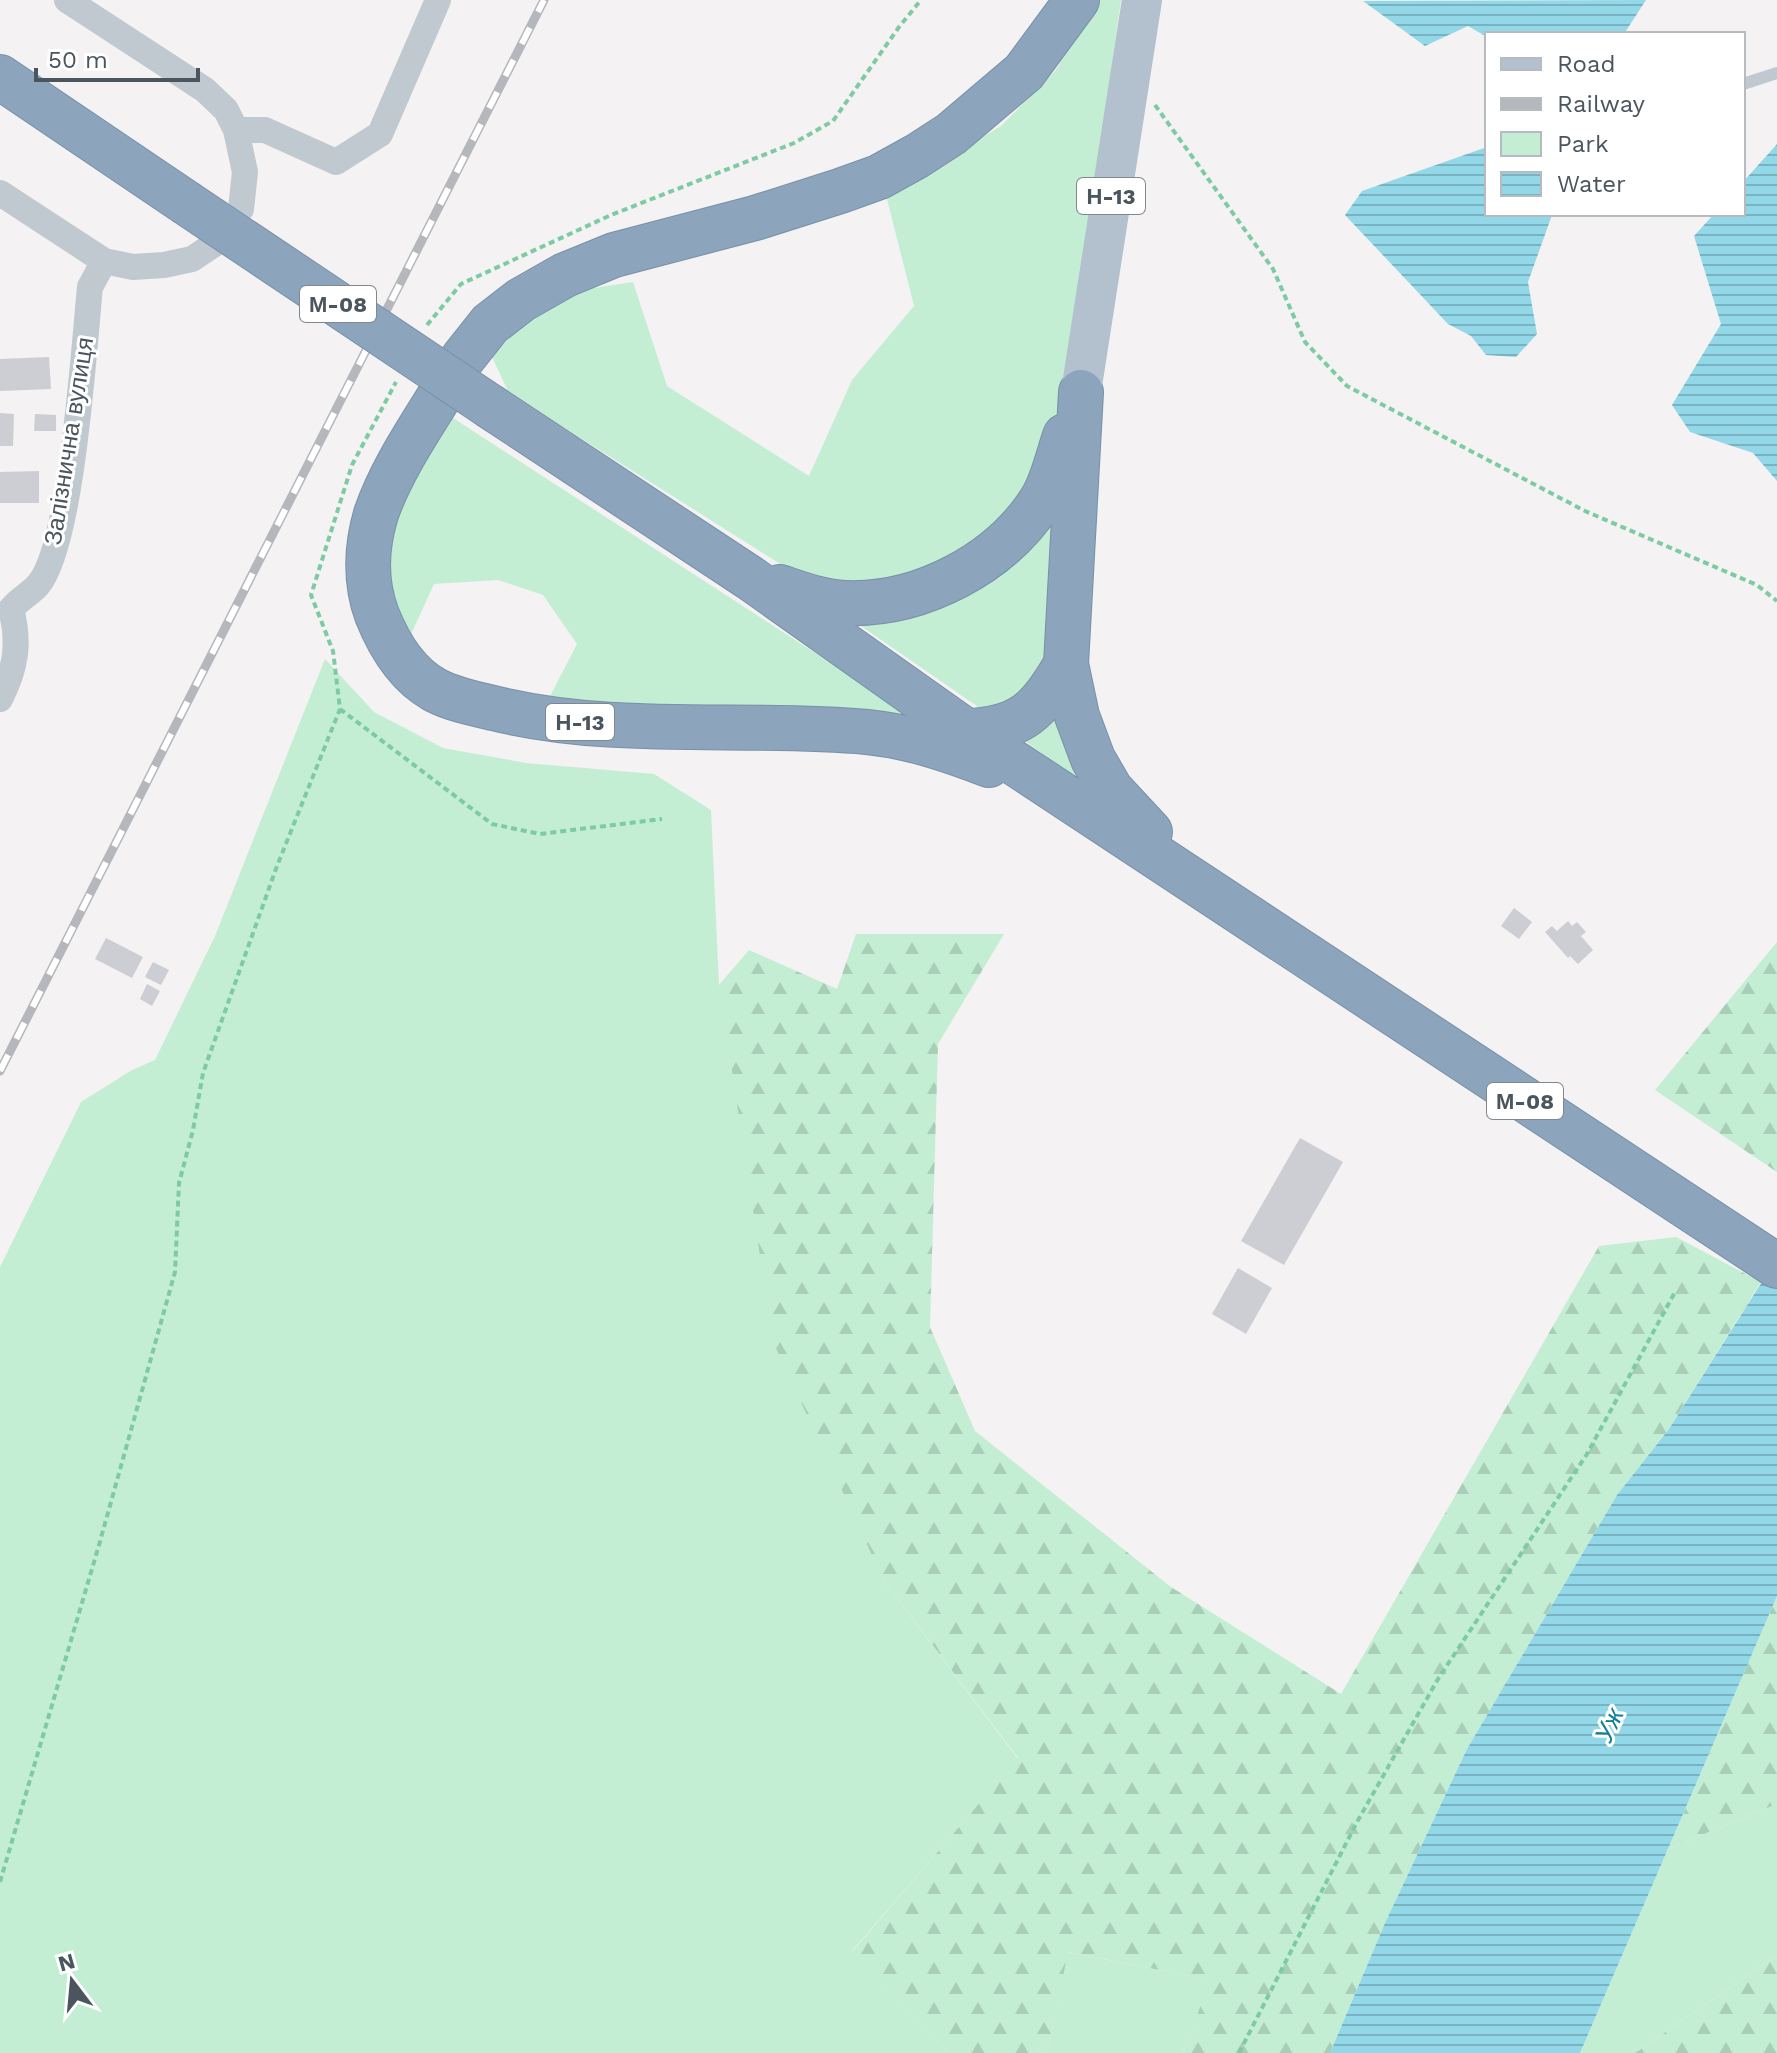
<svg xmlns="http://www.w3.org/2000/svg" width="1777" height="2053" viewBox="0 0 1777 2053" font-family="'Work Sans',sans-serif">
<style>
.green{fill:#c3eed3}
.forest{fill:url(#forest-firs)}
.water{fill:url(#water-rules)}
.building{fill:#ccced4}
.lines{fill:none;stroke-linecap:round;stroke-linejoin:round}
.highway-casing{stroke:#7790a9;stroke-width:46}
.path{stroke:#7dcba3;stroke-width:4;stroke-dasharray:6 4;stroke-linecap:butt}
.lane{stroke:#c0c9cf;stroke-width:12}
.street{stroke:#c0c9cf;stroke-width:26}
.primary{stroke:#b3c1ce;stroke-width:40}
.highway{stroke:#8ca5bd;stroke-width:44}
.rail-casing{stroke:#b4b7bb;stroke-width:9}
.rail{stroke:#fff;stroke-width:6;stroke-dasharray:18;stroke-linecap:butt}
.highway-bridge-casing{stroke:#7790a9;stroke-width:46;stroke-linecap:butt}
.highway-bridge{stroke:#8ca5bd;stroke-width:44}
.labels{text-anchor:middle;stroke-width:6;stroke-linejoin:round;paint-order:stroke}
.shield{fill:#fff;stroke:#80888e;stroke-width:2}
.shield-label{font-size:22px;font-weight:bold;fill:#4a555e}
.street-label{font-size:24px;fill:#4a555e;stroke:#fff}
.water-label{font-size:26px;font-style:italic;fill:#147e99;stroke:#fff}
</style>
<defs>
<pattern id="forest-firs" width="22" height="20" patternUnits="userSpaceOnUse" patternTransform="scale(2)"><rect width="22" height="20" fill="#c3eed3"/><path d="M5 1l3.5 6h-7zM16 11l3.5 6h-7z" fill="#a9ceb8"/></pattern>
<pattern id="water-rules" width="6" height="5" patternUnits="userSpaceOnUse" patternTransform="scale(2)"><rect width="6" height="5" fill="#93d8e8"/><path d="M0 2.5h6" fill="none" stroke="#7ab2bf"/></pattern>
</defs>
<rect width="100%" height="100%" fill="#f4f2f2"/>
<path class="green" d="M1099,0H1121L1065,396L1047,465L987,544L882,590L801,577L509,393L492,357L527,318L568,292L633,282L667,386L809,476L852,380L914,306L886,195L1001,126L1055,71Z
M450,416L917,719L545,706L577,644L543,595L498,580L434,584L407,643L396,630L383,547L408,481Z
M1053,496L1052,648L1018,701L984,711L848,617Z
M325,659L374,712L443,748L526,763L654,774L711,810L719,985L884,1581L1018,1759L852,1951L949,2053H0V1267L81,1102L132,1070L155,1060L215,936Z
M1053,706L1102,796L1012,732Z
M1777,1804V1955L1635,2053H1580L1668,1849Z
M1067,1952L1211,1980L1183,2053H1036L1049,2045Z"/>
<path class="forest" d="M856,934H1004L938,1044L930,1327L975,1431L1171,1587L1341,1694L1599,1246L1676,1237L1761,1282L1669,1429L1617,1495L1467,1749L1385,1923L1330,2053H1183L1210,1980L1068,1952L1049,2045L1036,2053H949L852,1952L1018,1758L884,1581L773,1342L719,985L749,950L837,989Z
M1777,942V1172L1655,1090Z
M1777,1596V1804L1668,1849Z
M1777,1955V2053H1635Z"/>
<path class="water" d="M1646,0L1624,34H1487V37L1468,26L1425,46L1363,1Z
M1777,144V481L1753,453L1690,432L1672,405L1721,324L1694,236L1714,214H1743V182Z
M1487,147V214L1552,215L1528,282L1537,334L1516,357L1486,355L1471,336L1448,324L1345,215L1362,191Z
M1777,1258V1596L1580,2053H1330L1385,1923L1467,1749L1617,1495L1669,1429Z"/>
<path class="building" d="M49,357L51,389L0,391V359Z
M0,413L14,414L13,446H0Z
M35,414L56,415V431H34Z
M39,471V503H0V472Z
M1514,908L1532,922L1519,939L1501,926Z
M1568,921L1572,926L1577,922L1586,932L1581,936L1593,950L1578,964L1570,956L1568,958L1545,932L1552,926L1557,931Z
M106,938L143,957L132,978L95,959Z
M153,962L169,970L161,985L145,977Z
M147,984L160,991L152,1006L140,999Z
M1300,1138L1343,1162L1284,1265L1241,1241Z
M1238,1268L1272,1288L1246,1334L1212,1314Z"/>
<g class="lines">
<defs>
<path id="highway" d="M0,77L185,202
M463,358L490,324L521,300L565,275L614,255L755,218L840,191L879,177L917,156L951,134L1024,72L1077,0
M1081,392L1066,664L1077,716L1093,759L1111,790L1150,832
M439,397C416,434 390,473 376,514C366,547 365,583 377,615C389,645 406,674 435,690C452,699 475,704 493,708C615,738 743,721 867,732C909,736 950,750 989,765
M491,407L750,578L966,731L1777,1266
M780,587C801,594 822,602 845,603C921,606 1002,563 1042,499C1053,481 1058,456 1065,436
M966,731C1021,730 1040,710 1066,664"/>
</defs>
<use href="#highway" class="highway-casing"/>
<path class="path" d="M1155,105L1273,269L1305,342L1347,386L1585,511L1757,585L1777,601
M427,325L461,284L611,215L794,143L833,121L899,27L921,0
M340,709L492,824L540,834L662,819
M0,1882L99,1545L175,1272L179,1183L193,1130L203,1073L277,866L340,709L333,651L311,595L352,465L396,382
M1239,2053L1357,1822L1438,1679L1587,1454L1675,1292"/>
<path class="lane" d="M1743,84L1777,73"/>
<path class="street" d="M67,0L205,90L226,110L236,130L245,172L241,209
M236,130H265L336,162L380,134L438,0
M0,193L104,261L133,267L164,265L192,259L213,245
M0,699C16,668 20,643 11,609C19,599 30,594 38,585C72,546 84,346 90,287L104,261"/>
<path class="primary" d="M1081,392L1142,0"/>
<use href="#highway" class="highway"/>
<defs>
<path id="rail" d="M0,1071L544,0"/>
</defs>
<use href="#rail" class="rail-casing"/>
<use href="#rail" class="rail"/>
<defs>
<path id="highway-bridge" d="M185,202L491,407"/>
</defs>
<use href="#highway-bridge" class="highway-bridge-casing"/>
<use href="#highway-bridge" class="highway-bridge"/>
</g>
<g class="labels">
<g class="shield">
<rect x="1077" y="178" width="68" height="36" rx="6"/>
<rect x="300" y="286" width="76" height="36" rx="6"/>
<rect x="546" y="704" width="68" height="36" rx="6"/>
<rect x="1487" y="1083" width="76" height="36" rx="6"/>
</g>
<g class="shield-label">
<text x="1111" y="204">Н-13</text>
<text x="338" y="312">М-08</text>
<text x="580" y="730">Н-13</text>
<text x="1525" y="1109">М-08</text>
</g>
<g class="street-label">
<text transform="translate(69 441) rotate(-81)" y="8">Залізнична вулиця</text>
</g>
<g class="water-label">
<text transform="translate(1609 1725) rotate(-66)" y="9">Уж</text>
</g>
</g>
<rect x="1485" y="32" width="260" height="184" fill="#ffffff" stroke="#b7bbbf" stroke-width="2"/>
<rect x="1501" y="58" width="40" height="12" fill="#b3c1ce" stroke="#b7bbbf" stroke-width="2"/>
<text x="1557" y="72" font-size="24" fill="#4a555e">Road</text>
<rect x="1501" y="98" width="40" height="12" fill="#b4b7bb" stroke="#b7bbbf" stroke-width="2"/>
<text x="1557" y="112" font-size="24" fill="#4a555e">Railway</text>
<rect x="1501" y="132" width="40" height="24" fill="#c3eed3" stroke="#b7bbbf" stroke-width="2"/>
<text x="1557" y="152" font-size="24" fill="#4a555e">Park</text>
<rect x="1501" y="172" width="40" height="24" fill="url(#water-rules)" stroke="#b7bbbf" stroke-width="2"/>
<text x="1557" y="192" font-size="24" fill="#4a555e">Water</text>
<g transform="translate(72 1981) rotate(344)" stroke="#ffffff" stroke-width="6" paint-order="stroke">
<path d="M0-6L14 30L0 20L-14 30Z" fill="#4a555e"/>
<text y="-12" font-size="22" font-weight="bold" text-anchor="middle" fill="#4a555e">N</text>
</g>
<path d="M36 68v12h162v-12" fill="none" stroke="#4a555e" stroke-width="4"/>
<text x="48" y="68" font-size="24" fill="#4a555e" stroke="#ffffff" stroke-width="6" paint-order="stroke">50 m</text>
</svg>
